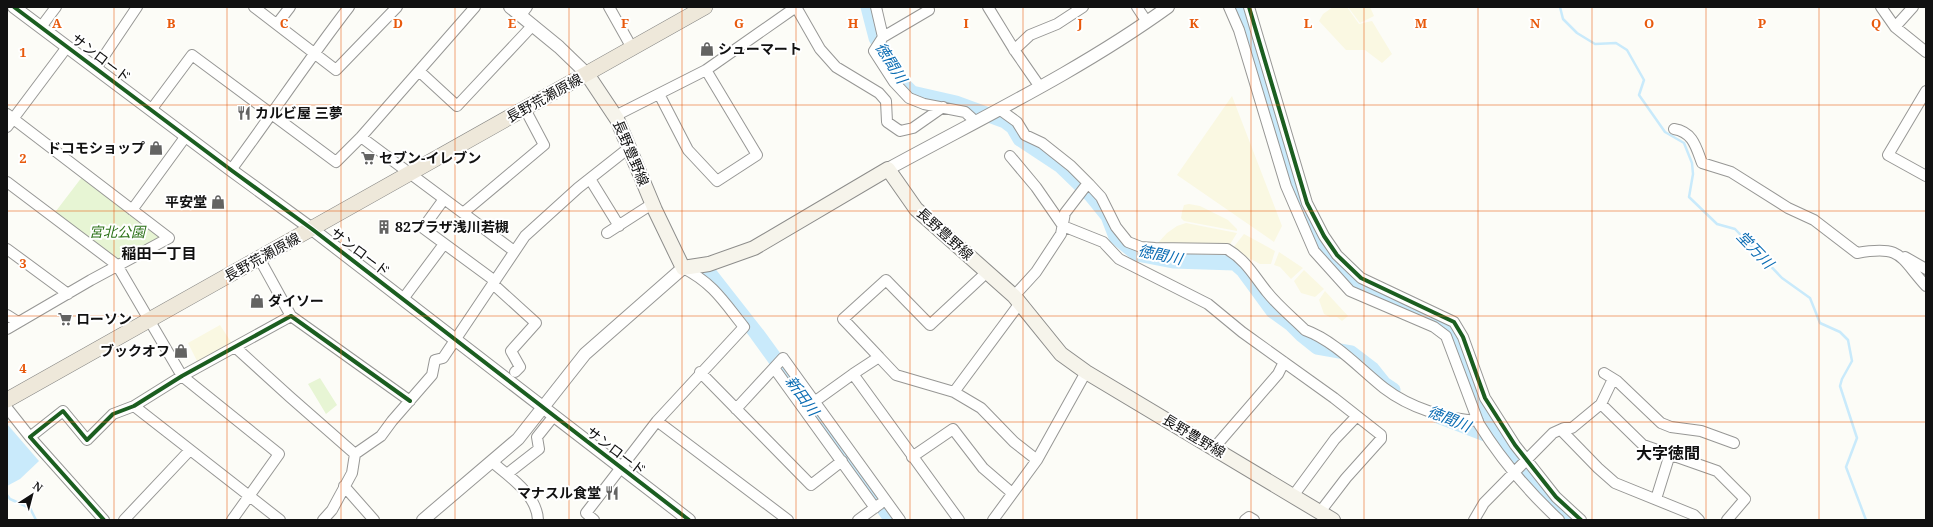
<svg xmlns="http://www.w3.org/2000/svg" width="1933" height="527" viewBox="0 0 1933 527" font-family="'Noto Serif','Noto Sans JP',serif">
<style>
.farmland{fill:#faf8e2}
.green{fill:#e7f5d4}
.water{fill:#c9eafb}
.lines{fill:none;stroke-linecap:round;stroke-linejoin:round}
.stream{stroke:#c9eafb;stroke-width:2.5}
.river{stroke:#c9eafb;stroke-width:15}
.minor-casing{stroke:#979795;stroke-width:12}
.tertiary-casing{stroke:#979795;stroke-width:14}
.secondary-casing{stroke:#8d8d8b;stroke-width:16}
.primary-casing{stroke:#848482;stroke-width:16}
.minor{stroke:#fffffe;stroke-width:10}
.tertiary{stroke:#fffffe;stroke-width:12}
.secondary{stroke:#f6f4eb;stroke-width:14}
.primary{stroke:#eee8da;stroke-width:15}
.cycleway-casing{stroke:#fff;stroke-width:6}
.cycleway{stroke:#1b5e20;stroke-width:4}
.grid{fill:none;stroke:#e8590c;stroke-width:1;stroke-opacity:0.55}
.labels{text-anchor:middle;stroke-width:4;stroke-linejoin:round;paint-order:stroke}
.poi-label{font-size:14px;font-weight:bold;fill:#111;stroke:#fff;text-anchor:start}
.street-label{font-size:14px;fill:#111;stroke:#fff}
.park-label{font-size:14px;font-style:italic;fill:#2c7218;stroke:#fff}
.water-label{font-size:15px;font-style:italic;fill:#0a6cb3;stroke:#fff}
.neighbourhood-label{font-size:15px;font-weight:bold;fill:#111;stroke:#fff}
.quarter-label{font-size:16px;font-weight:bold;fill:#111;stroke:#fff}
.grid-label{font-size:13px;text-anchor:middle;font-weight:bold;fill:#e8590c;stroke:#fff;stroke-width:4;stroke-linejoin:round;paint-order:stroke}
</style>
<rect width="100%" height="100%" fill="#fcfcf7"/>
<path class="farmland" d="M1333,7H1347L1359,24L1372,21L1392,54L1382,63L1365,50H1346L1319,21L1323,14Z
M1348,7H1370L1374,16L1360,23Z
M1232,96L1282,226L1274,242L1177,175Z
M1189,204L1200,206L1228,220L1237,229V231L1184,221L1181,218L1182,212L1184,205Z
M1186,223L1237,233L1229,246L1156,245L1167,233L1177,226Z
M1244,234L1275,251L1271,264H1260L1232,249Z
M1279,252L1303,268L1291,279L1280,267L1274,265Z
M1304,270L1324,289L1315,297L1301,293L1294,281Z
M1325,291L1348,316L1342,321L1337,317H1330L1324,314L1319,300Z
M220,325L233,345L199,365L188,343Z"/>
<path class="green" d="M82,177L164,237L117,262L53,215Z
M320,378L337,405L326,414L308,384Z"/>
<path class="water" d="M7,424L39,461L20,479L7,486Z"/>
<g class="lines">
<path class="stream" d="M1560,7L1563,19L1577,33L1595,44L1616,43L1627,50L1644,80L1639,95L1665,132L1684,143L1692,163L1693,174L1689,197L1717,224L1735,229L1782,278L1810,298L1820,323L1840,332L1848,340L1852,361L1842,379L1840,386L1857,438L1846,467L1866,520
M7,495L10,499L30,508L36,520"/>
<path class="river" d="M868,7L876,38L902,83L912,93L956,103L1005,121L1013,127L1020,139L1061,166L1091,195L1108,216L1116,237L1137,254L1173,261L1235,263L1243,270L1273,311L1291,324L1302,335L1317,347L1351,353L1372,369L1384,384L1393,390
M1237,7L1247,25L1258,68L1269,99L1300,205L1327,254L1348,280L1389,301L1437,320L1457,339L1465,368L1494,426L1551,500L1574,520
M710,274L757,334L892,520
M1438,416L1506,442"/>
<defs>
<path id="minor" d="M254,7L336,70L397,7
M609,7L632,48
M796,7L820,49L836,67L879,93L886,101L887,122L900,131L913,128L943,107
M876,7L883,37L874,51L894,82L909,98L924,104L965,112L975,121
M988,7L1015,51L1040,87
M1137,7L1147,22
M1229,7L1239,30L1286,186L1314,251L1350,291L1434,327L1446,336L1479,424C1500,458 1529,492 1559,520
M1249,7L1307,203L1324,236L1337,255L1361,278L1454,322L1463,337L1485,398L1515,445L1556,497L1581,520
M1881,7L1895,27L1926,52
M521,15L527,7
M277,24L290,7
M41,27L56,7
M1895,27L1913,7
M883,37L929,10
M1014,50L1030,35L1057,24L1083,7
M96,68L137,7
M419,71L457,106L533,25
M1926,91L1888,155L1926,176
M659,94L688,150L717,181L757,155L706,70
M999,109L1017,122L1025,135L1042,143L1071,166L1089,184L1101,197L1116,227L1128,242L1141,247L1155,248L1227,249C1246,260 1254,276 1267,292C1278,306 1293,318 1305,330C1335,341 1359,368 1384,388C1410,408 1446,419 1478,421
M151,110L192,55L336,162L361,137L475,7
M7,114L169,238L91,280L7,329
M615,116L706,70L796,7
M7,127L67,47
M1674,129C1693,132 1696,147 1702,163L1731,172L1788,208L1814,220L1857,253C1902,245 1899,256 1926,286
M361,137L514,251
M1010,156L1036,187L1063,226L1103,242L1119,259L1208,304L1242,332L1334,398L1381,435V439L1346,478L1320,512
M231,170C271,116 308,60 349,7
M590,179L619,226
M7,182L117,265L182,376L279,454L232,520
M444,199L423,228L495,281
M132,210L186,136
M463,213L544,145L525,109
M607,233L652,204
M7,249L68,294
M1905,257L1926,269
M259,258L291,316
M493,284L536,323L511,351L520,367L515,372
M1014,296L1036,272L1061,234L1065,213L1088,183
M403,299L444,244
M7,315L18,322
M235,347L290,397L355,454
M879,357L896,375L954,392L1020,303
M774,368L875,508
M700,372L811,485L842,461
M1604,373L1617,381L1661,423L1671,427L1701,431L1734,443
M853,374L879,357L843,319L886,280L930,325L987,272
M954,392L981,408L1014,442L1037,460
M814,402L853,374L959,520
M1601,404L1643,445L1717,471L1745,499L1727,520
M134,406L280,520
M7,408L30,437
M736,409L783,358L900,520
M657,421L788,520
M1561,430L1598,468L1615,483L1694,515L1699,520
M1214,448L1278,374L1284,362
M355,454L381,436L392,421L432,375L435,360L443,358L525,236L578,188L630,147
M912,457L953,429L983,468L1012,493
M492,462C510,477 537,495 538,520
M507,474L539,449L537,437L553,417
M344,486L374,520
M1293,496L1335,439L1357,416
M1656,499L1670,454
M104,520L30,437L63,411L87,440L113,414L134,406L182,376L291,316L410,401
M124,520L190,450
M323,520L332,510L352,473L355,454
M594,520L586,513L657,421L744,327C724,302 713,283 683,268
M858,520L880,504
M993,520L1037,460L1086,372
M1245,520L1249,517L1254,520
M1474,520L1484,503L1553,433L1564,428H1572L1601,404L1613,379"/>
<path id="tertiary" d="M14,7L231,170L312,229L689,520
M510,7L559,47L587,74
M888,169C983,117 1081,70 1168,7
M423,520L518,439L585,354L683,268"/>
<path id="secondary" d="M587,74L617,119L655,210L683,268L709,264L754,248L888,169L916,209L1014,296L1061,354L1086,372L1333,520"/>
<path id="primary" d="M7,400L705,7"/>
</defs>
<use href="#minor" class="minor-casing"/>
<use href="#tertiary" class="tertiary-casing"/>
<use href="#secondary" class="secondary-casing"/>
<use href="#primary" class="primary-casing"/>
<use href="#minor" class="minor"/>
<use href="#tertiary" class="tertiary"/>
<use href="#secondary" class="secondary"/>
<use href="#primary" class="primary"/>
<defs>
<path id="cycleway" d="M14,7L231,170L312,229L689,520
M1249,7L1307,203L1324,236L1337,255L1361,278L1454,322L1463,337L1485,398L1515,445L1556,497L1581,520
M104,520L30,437L63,411L87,440L113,414L134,406L182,376L291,316L410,401"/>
</defs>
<use href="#cycleway" class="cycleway-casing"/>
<use href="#cycleway" class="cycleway"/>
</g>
<path class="grid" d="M114,7V520M227,7V520M341,7V520M455,7V520M569,7V520M682,7V520M796,7V520M910,7V520M1023,7V520M1137,7V520M1251,7V520M1364,7V520M1478,7V520M1592,7V520M1706,7V520M1819,7V520M7,105H1926M7,211H1926M7,316H1926M7,422H1926"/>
<defs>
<symbol id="shop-bare" viewBox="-9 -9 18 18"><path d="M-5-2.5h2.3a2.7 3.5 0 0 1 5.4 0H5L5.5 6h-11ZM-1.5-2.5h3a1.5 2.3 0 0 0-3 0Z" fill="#636362" stroke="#fff" stroke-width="2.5" paint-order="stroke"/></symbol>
<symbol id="restaurant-bare" viewBox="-9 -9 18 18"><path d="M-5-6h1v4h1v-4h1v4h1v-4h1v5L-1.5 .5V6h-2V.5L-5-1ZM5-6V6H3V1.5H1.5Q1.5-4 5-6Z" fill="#636362" stroke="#fff" stroke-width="2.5" paint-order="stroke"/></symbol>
<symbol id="supermarket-bare" viewBox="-9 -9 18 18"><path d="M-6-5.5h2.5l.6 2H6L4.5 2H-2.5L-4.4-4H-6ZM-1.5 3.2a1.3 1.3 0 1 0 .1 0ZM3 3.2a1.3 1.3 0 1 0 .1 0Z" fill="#636362" stroke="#fff" stroke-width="2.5" paint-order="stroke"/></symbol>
<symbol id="building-bare" viewBox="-9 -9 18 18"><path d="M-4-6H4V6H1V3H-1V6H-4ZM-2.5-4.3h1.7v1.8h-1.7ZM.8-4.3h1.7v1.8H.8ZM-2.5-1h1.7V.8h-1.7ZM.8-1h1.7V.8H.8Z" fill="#636362" stroke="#fff" stroke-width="2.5" paint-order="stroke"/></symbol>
</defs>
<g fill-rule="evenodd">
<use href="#shop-bare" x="697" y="39" width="20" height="20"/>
<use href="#restaurant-bare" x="234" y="103" width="20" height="20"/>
<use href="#shop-bare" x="146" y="138" width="20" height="20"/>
<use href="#supermarket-bare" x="358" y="148" width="20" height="20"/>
<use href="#shop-bare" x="208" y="192" width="20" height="20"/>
<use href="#building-bare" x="374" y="217" width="20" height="20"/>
<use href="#shop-bare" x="247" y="291" width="20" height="20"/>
<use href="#supermarket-bare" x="55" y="309" width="20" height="20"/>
<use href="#shop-bare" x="171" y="341" width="20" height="20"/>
<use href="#restaurant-bare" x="602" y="483" width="20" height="20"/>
</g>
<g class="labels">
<g class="poi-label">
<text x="718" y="54">シューマート</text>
<text x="255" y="118">カルビ屋 三夢</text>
<text x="145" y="153" text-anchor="end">ドコモショップ</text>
<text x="379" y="163">セブン-イレブン</text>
<text x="207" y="207" text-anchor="end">平安堂</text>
<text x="395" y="232">82プラザ浅川若槻</text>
<text x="268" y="306">ダイソー</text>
<text x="76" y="324">ローソン</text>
<text x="170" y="356" text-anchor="end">ブックオフ</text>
<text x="601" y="498" text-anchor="end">マナスル食堂</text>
</g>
<g class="street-label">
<text transform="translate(101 58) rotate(37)" y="5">サンロード</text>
<text transform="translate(544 98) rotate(-29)" y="5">長野荒瀬原線</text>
<text transform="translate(631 153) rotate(67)" y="5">長野豊野線</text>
<text transform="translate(945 234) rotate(42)" y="5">長野豊野線</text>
<text transform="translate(360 252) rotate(37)" y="5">サンロード</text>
<text transform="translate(262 257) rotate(-29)" y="5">長野荒瀬原線</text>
<text transform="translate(1194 436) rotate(31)" y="5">長野豊野線</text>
<text transform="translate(616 451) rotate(37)" y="5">サンロード</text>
</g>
<g class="park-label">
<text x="117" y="237">宮北公園</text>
</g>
<g class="water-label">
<text transform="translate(891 63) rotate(58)" y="5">徳間川</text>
<text transform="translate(1755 250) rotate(46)" y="5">堂万川</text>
<text transform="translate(1160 255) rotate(12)" y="5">徳間川</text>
<text transform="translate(802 396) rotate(54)" y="5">新田川</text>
<text transform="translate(1449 419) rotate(22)" y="5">徳間川</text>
</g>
<g class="neighbourhood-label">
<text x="159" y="259">稲田一丁目</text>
</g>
<g class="quarter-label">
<text x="1668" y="459">大字徳間</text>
</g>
</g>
<g class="grid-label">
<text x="57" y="28">A</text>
<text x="171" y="28">B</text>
<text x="284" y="28">C</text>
<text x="398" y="28">D</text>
<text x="512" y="28">E</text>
<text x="625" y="28">F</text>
<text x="739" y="28">G</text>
<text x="853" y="28">H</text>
<text x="966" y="28">I</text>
<text x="1080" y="28">J</text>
<text x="1194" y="28">K</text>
<text x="1308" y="28">L</text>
<text x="1421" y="28">M</text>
<text x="1535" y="28">N</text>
<text x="1649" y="28">O</text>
<text x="1762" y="28">P</text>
<text x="1876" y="28">Q</text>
<text x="23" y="57">1</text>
<text x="23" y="163">2</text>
<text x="23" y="268">3</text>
<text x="23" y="373">4</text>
</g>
<rect width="1933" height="527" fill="none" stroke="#111111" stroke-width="16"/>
<g transform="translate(32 495) rotate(36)" stroke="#ffffff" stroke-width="3" paint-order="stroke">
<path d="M0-3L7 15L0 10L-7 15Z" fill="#111111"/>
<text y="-6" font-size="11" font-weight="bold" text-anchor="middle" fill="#111111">N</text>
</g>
</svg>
